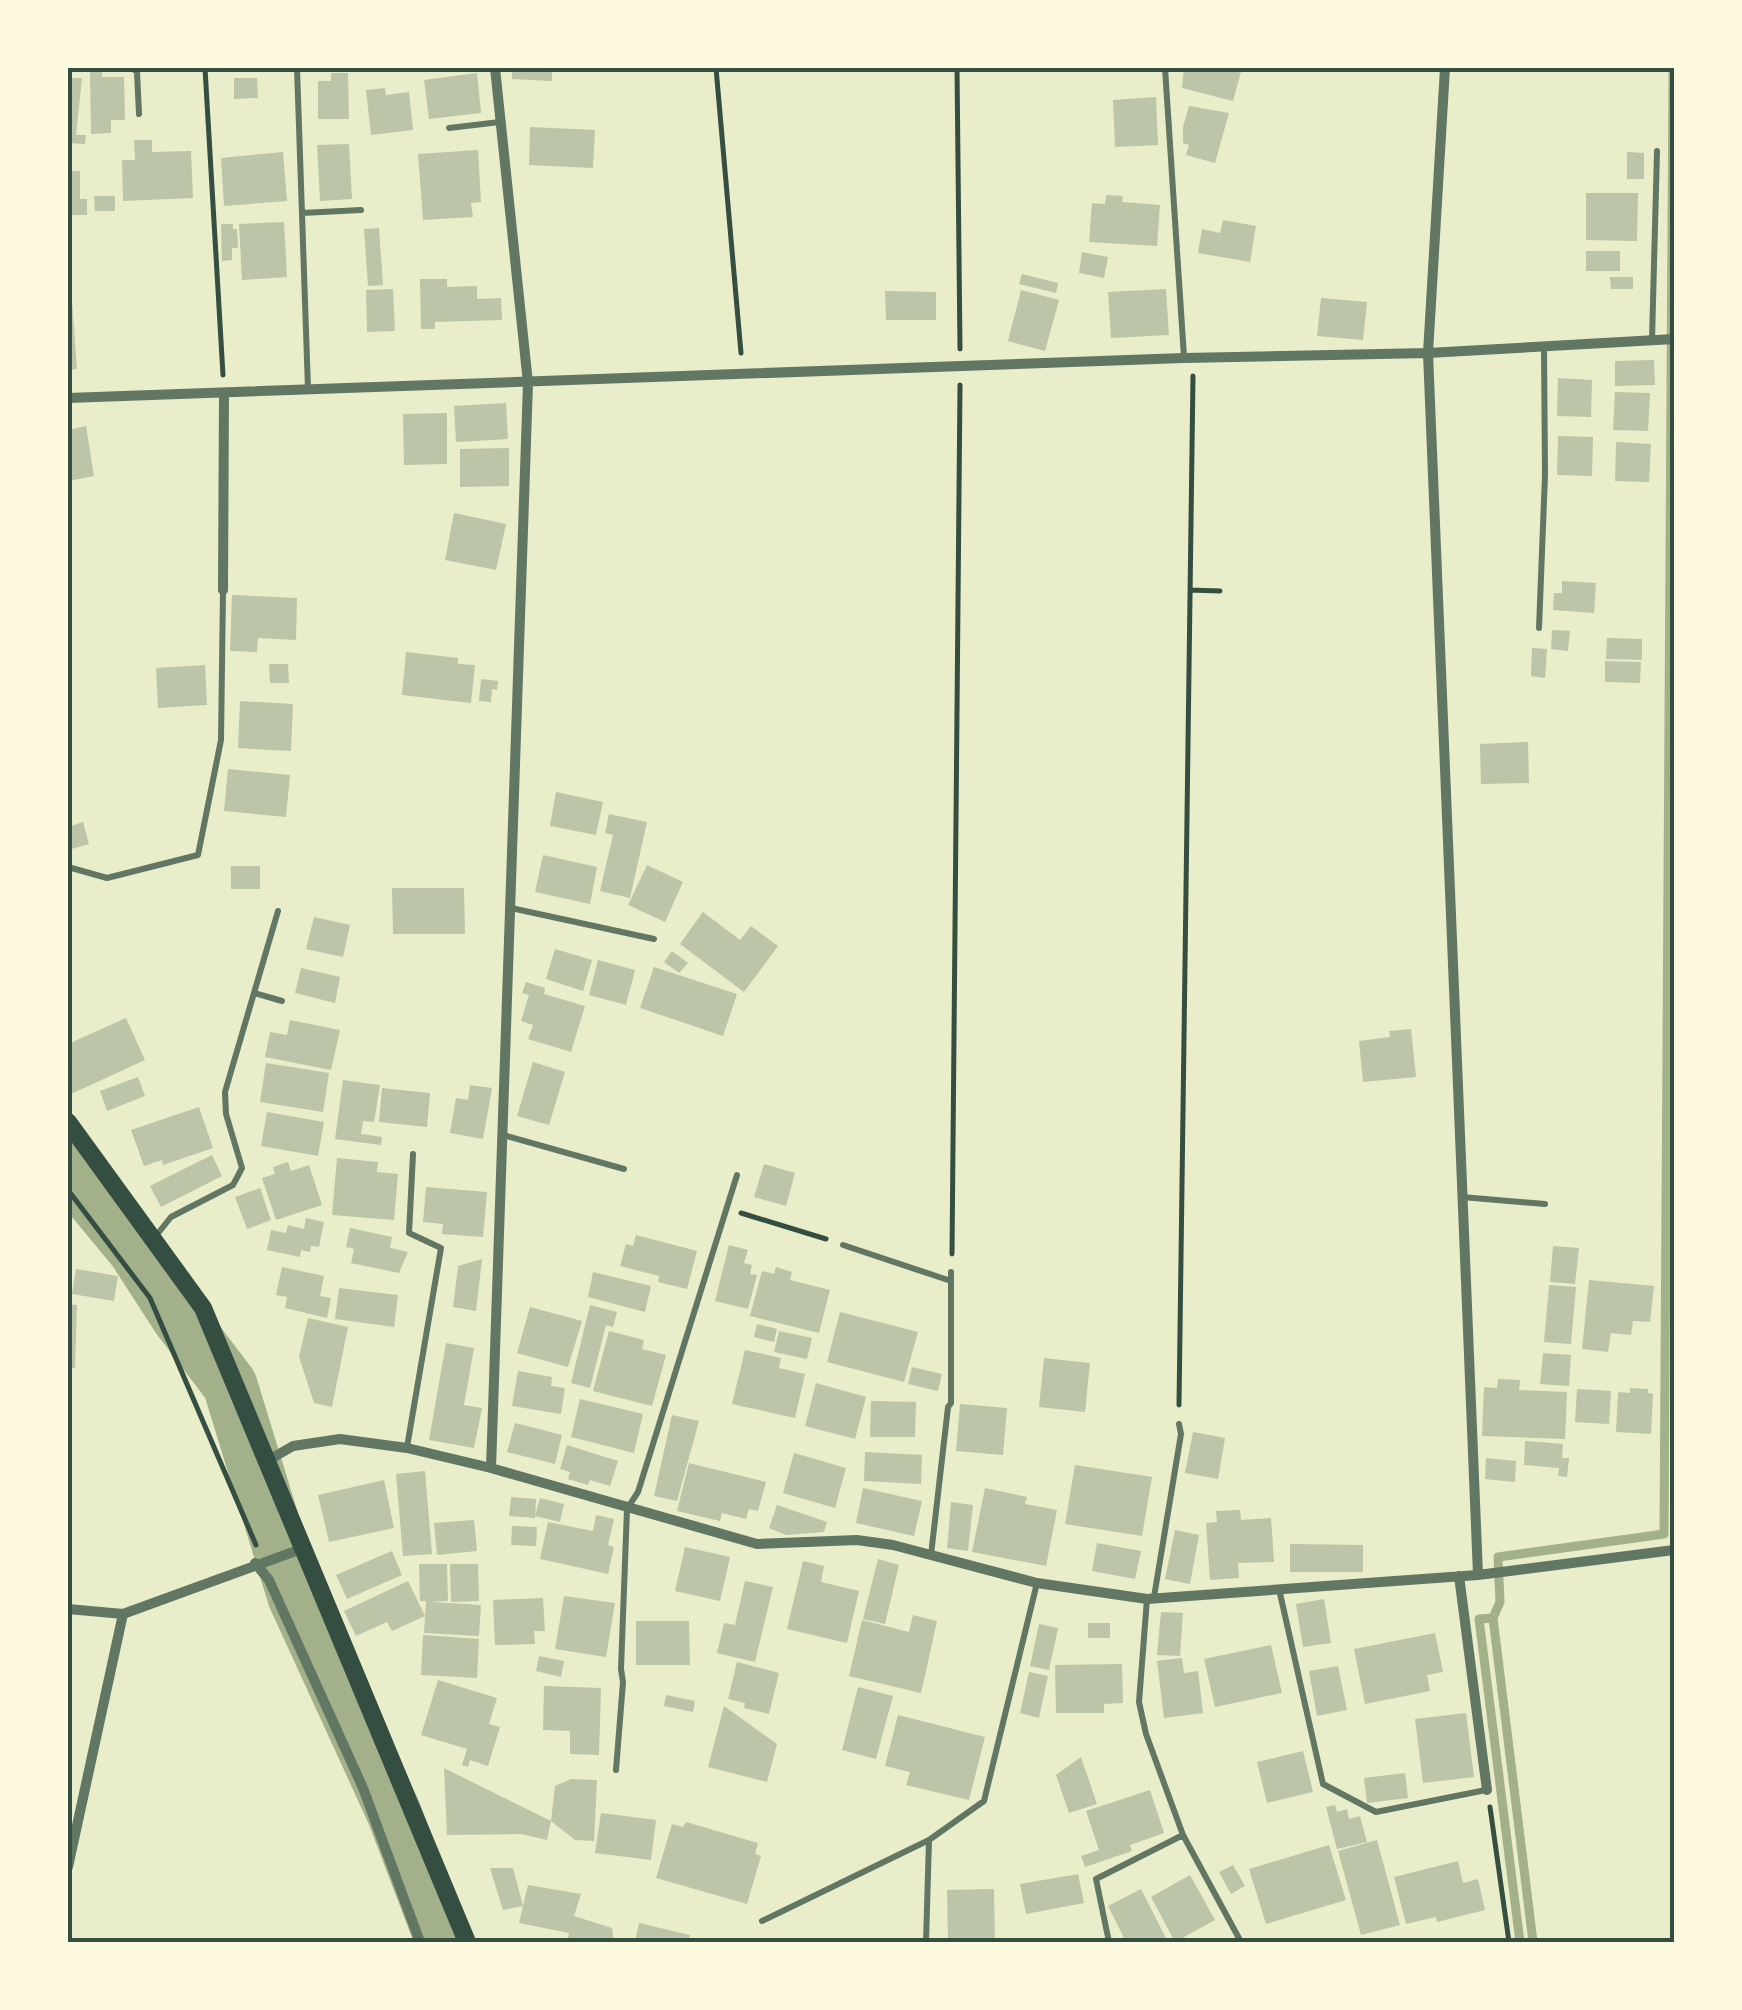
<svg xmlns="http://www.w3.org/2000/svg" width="1742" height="2010" viewBox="0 0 1742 2010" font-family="Inter,sans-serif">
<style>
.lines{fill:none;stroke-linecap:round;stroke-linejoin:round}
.stream{stroke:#a3b18a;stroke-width:9}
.river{stroke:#a3b18a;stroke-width:55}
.building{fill:#bcc5a7}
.path{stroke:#344e41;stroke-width:5}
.service{stroke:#617663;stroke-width:6}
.minor{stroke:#617663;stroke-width:10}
.secondary{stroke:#344e41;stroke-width:18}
.neatline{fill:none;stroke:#344e41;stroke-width:4}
</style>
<rect width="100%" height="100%" fill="#e9edc9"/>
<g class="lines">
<path class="stream" d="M1493,1618L1479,1619L1520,1942
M1533,1942L1493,1618L1500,1602L1498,1557L1664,1534L1673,68"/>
<path class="river" d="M68,1169L135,1250L179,1318L230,1385L295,1597L394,1813L443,1942"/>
</g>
<path class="building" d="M512,68H552V81L512,79Z
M1184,68H1242L1233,101L1182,88Z
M102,70V77H124L125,120H111V133L91,134L90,71Z
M331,73H348L349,119H318V81H331Z
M477,73L481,113L429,119L424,80Z
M68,78H82L76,135H86L85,144L68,143Z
M234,78H257L258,98L234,99Z
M385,88L386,95L409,92L413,130L371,135L366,90Z
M1156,97L1158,145L1115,147L1113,100Z
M1189,106L1229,113L1215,163L1186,155L1189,145L1183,143V127Z
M530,127L595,130L593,168L529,165Z
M134,140H152V152L191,151L193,198L123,201L122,160H135Z
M349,144L352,199L320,201L317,145Z
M478,150L481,202L471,203L473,217L423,220L418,154Z
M283,152L287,201L224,206L221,158Z
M1627,152L1644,153V179H1627Z
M68,171H80V199H87V215H68Z
M1586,193H1638L1637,241L1586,240Z
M1106,195L1123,196L1122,202L1160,205L1157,246L1089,242L1092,203L1105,204Z
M94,196H115V211H95Z
M1223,220L1256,226L1250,262L1198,253L1202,229L1220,233Z
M284,222L287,277L242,280L239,224Z
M221,224H233V229H237L238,248H232V260L222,261Z
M379,228L383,285L368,286L364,229Z
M1586,251H1620V271H1586Z
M1082,252L1108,257L1104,278L1079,273Z
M1022,274L1058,283L1056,293L1019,284Z
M1610,277H1633V289H1611Z
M420,279H447V287L477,286V299L501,298L502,320L435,322V329H421Z
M68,286H71L77,369L68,370Z
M393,289L395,331L367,332L366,290Z
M1166,289L1169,335L1111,338L1108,292Z
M1021,290L1059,300L1045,351L1008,341Z
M885,291L936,292V320H886Z
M1321,298L1367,302L1363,340L1317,336Z
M1654,360L1655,385L1615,386V361Z
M1558,378L1592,380L1591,417L1557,416Z
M1615,392L1650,393L1648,431L1613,430Z
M506,403L508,439L456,442L454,406Z
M447,413V464L404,465L403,414Z
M86,426L94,476L68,481V449L71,448L68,430Z
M1558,436L1593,437L1592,476L1557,475Z
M1616,442L1651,444L1649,482L1615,481Z
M509,448V486L460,487V449Z
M454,513L506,524L496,570L445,560Z
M1562,581L1596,583L1594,613L1553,610L1554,593H1562Z
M232,595L297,598L296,640L258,638L257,652L230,651Z
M1552,630L1570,631L1568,651L1551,649Z
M1607,638L1642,639V660L1606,659Z
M1532,648L1547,649L1545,678L1531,676Z
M406,652L458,658V664L475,665L471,703L402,695Z
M1605,661L1641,662L1640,683L1605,682Z
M269,664H288L289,683H270Z
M205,665L207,705L158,708L156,668Z
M481,679L498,681L497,690L492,689L491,702L479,701Z
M240,701L293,704L291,751L238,748Z
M1528,742L1529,783L1481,784L1480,744Z
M228,769L290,775L286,817L224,811Z
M556,792L603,802L596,835L550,826Z
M609,814L647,822L630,898L600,891L613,835L605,833Z
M83,822L89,844L68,850V827Z
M543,855L597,867L590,904L535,892Z
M647,865L683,882L665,922L628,905Z
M231,866H260V889H231Z
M392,888H464L465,934H393Z
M703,912L740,940L751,926L778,946L744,992L680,944Z
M314,917L350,925L343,957L306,949Z
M555,949L592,960L583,991L546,979Z
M672,951L688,963L679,973L664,962Z
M598,960L635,970L626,1005L589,995Z
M654,967L737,994L723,1036L640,1008Z
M301,968L340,977L335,1003L295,993Z
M526,982L545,988L544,994L585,1006L571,1052L528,1039L533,1025L521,1021L529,995L522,993Z
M126,1018L145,1060L71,1094L68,1087V1044Z
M290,1020L340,1030L331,1070L265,1057L270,1032L287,1035Z
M1411,1029L1416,1077L1363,1082L1359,1041L1390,1037L1389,1031Z
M533,1062L565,1072L549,1125L517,1116Z
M266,1063L329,1073L323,1112L260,1102Z
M138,1077L145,1096L107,1111L100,1091Z
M343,1080L380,1085L374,1122L363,1121L361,1134L382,1137L381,1145L335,1139Z
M470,1085L492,1088L483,1139L450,1133L456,1098L468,1100Z
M382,1088L430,1093L427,1127L379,1122Z
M199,1107L213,1148L163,1165L162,1160L144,1166L131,1130Z
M267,1112L324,1122L318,1156L261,1146Z
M212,1155L222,1176L161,1207L150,1186Z
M337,1158L378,1162L377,1172L398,1174L394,1220L332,1215Z
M288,1162L291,1171L309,1165L322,1205L276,1220L262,1178L275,1174L273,1167Z
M764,1164L795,1173L786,1206L754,1197Z
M426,1187L487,1192L483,1237L442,1234L443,1224L423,1222Z
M260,1188L271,1220L247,1229L235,1197Z
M306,1218L324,1222L319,1247L311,1246L310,1252L301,1250L300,1257L267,1250L271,1230L286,1233L288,1225L304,1229Z
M350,1228L392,1237L390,1248L408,1252L399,1273L351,1263L354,1249L346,1247Z
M636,1235L697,1251L687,1289L658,1282L659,1276L620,1266L626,1244L633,1246Z
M729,1245L748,1250L744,1263L752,1265L750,1274L757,1275L748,1309L715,1301Z
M1553,1246L1579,1248L1575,1284L1550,1282Z
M482,1259L476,1311L453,1307L458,1266Z
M282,1267L324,1276L320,1296L331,1298L327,1318L285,1308L287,1297L276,1295Z
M776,1267L792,1272L790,1280L830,1290L819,1333L750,1316L762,1271L774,1274Z
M76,1269L118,1276L114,1301L72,1294Z
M593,1272L651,1286L645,1312L588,1297Z
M1589,1280L1654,1286L1650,1322L1633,1321L1631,1335L1611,1333L1608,1352L1582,1349Z
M1549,1285L1576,1287L1571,1344L1544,1342Z
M339,1288L398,1295L394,1327L335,1319Z
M68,1304L77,1305L75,1368H68Z
M590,1305L617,1312L613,1327L606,1325L590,1388L571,1383Z
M530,1307L582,1321L568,1367L517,1353Z
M840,1312L918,1332L904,1382L827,1362Z
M308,1318L348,1327L332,1407L314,1403L299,1357Z
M757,1324L777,1329L774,1342L754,1337Z
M609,1331L644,1340L642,1349L666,1355L652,1406L593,1391Z
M779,1331L812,1338L807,1359L774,1352Z
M446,1343L474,1348L464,1405L482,1408L474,1448L429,1440Z
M745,1350L781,1358L779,1368L805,1374L795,1418L732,1404Z
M1543,1353L1571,1355L1569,1386L1540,1384Z
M1044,1358L1090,1363L1085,1412L1039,1407Z
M912,1367L942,1374L938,1391L908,1384Z
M518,1371L552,1377L551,1386L565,1388L561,1414L512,1406Z
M1498,1379L1520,1380L1519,1390L1567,1392L1565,1439L1482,1436L1484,1387L1497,1388Z
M816,1383L866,1397L855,1439L805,1426Z
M1630,1388L1648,1389V1393L1653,1394L1651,1434L1616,1432L1618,1392L1630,1393Z
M1577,1389L1611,1391L1609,1424L1575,1422Z
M580,1399L643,1414L634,1453L571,1437Z
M871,1401L916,1402L915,1437H870Z
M960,1404L1007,1408L1003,1455L956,1451Z
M672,1415L699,1421L677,1501L654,1496Z
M515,1423L562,1435L555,1464L507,1452Z
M1193,1432L1225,1438L1218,1479L1185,1473Z
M1525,1441L1563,1444L1562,1458H1569L1567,1477L1558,1476L1559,1468L1524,1465Z
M567,1445L618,1461L610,1486L590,1480L588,1485L568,1479L570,1472L560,1469Z
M865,1452L922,1455L921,1484L864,1481Z
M794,1453L846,1468L835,1508L783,1493Z
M1486,1458L1516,1461L1515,1482L1485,1479Z
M689,1463L766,1482L758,1511L749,1509L746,1519L722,1513L720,1521L677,1511Z
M1075,1465L1152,1477L1142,1536L1065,1524Z
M425,1471L432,1554L403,1556L396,1474Z
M384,1480L394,1528L329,1542L318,1495Z
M863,1488L922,1501L914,1536L856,1523Z
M985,1488L1027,1497L1025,1504L1057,1510L1046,1566L972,1552Z
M511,1497L536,1499L535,1518L509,1516Z
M540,1498L564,1504L560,1522L535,1516Z
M951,1502L973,1505L968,1551L947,1548Z
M777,1505L827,1522L824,1532L786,1535L769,1528Z
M1240,1510L1241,1520L1271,1518L1274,1562L1238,1563L1239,1578L1210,1580L1206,1523L1217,1522L1216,1511Z
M596,1515L614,1519L608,1545L614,1547L608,1574L540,1559L548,1522L593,1531Z
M474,1520L477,1551L437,1555L434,1523Z
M512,1526L537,1527L536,1546L511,1545Z
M1175,1530L1199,1535L1190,1584L1165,1579Z
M1097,1543L1141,1551L1135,1579L1092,1571Z
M1290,1544L1363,1545V1572H1290Z
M685,1547L730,1557L720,1601L675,1591Z
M392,1551L402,1575L347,1599L336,1575Z
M878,1559L899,1565L885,1624L863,1619Z
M803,1561L824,1566L821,1582L859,1591L847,1643L787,1629Z
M419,1564H447L448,1601L430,1602L481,1605L479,1636L424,1633L426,1601H420Z
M450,1564H478L479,1601L451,1602Z
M408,1581L425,1616L392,1631L387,1622L356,1636L344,1611Z
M745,1581L773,1587L755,1662L717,1653L724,1623L735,1625Z
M564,1596L615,1603L606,1657L555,1649Z
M543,1598L545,1631H534L535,1644L495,1645L493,1600Z
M1324,1599L1331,1643L1303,1647L1296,1604Z
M1161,1612L1183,1613L1180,1656L1157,1655Z
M913,1615L937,1621L921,1693L849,1676L862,1620L909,1632Z
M636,1621H689L690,1665H636Z
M1088,1623H1110V1638H1088Z
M1039,1624L1058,1628L1049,1670L1030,1666Z
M1435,1633L1443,1672L1427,1675L1430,1691L1365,1704L1354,1649Z
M423,1635L479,1639L477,1678L421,1675Z
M1271,1645L1282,1693L1215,1707L1204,1659Z
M539,1656L564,1661L561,1677L536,1671Z
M1182,1658L1184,1673L1198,1671L1203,1713L1164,1718L1157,1661Z
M737,1662L779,1673L769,1714L744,1708L745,1703L728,1699Z
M1122,1664L1123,1703L1104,1704V1713H1056L1055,1665Z
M1338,1666L1347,1710L1317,1716L1309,1671Z
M1029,1672L1048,1676L1039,1718L1020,1713Z
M438,1680L497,1698L489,1724L500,1727L488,1766L470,1760L468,1767L462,1765L467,1749L421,1735Z
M544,1686L601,1688L599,1755L570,1754V1731L543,1730Z
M858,1687L893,1696L876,1759L842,1750Z
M666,1695L695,1701L693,1712L664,1706Z
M724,1706L777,1744L767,1782L708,1767Z
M1466,1713L1474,1777L1423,1783L1415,1719Z
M898,1715L985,1737L969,1800L906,1785L910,1772L885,1766Z
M1303,1751L1313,1792L1267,1803L1257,1762Z
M1081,1757L1097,1804L1069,1813L1056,1775Z
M444,1768L551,1821L547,1840L521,1834L447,1835Z
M1405,1773L1408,1798L1367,1803L1364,1778Z
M571,1779L597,1780L594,1841L575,1840L551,1821L555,1786Z
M1150,1790L1164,1833L1130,1845L1132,1851L1085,1867L1081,1856L1099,1850L1086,1811Z
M1335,1805L1337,1812L1347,1809L1349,1819L1360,1816L1367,1842L1337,1849L1326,1807Z
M601,1813L656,1820L651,1860L595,1853Z
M686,1822L758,1843L755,1854L761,1856L747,1904L656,1878L672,1824L683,1827Z
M1377,1840L1400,1925L1361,1935L1338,1851Z
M1329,1845L1346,1900L1266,1924L1249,1869Z
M1458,1861L1463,1883L1478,1879L1485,1910L1437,1922L1436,1917L1406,1924L1394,1877Z
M1233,1865L1245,1886L1231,1894L1219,1872Z
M490,1868H513L523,1906L528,1885L581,1894L574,1916L612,1928L614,1942H567L569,1933L519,1923L523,1906L503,1910Z
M1078,1874L1084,1903L1026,1914L1020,1884Z
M1190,1875L1215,1920L1175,1942L1151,1897Z
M994,1889L995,1942H948L947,1890Z
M1141,1889L1168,1942H1126L1108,1906Z
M639,1923L690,1935L688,1942H635Z"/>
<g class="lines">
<path class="path" d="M205,68L223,375
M716,68L741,353
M957,68L960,349
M1190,590L1220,591
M68,1190L150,1298L256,1545
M741,1213L826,1239
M952,1254L960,385
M1179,1405L1193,376
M1490,1807L1509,1942"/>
<path class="service" d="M132,68L137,72L139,114
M297,68L308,389
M1165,68L1184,357
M449,128L500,122
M302,213L361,210
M1652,340L1657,151
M1539,628L1545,475L1544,347
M68,867L107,878L198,855L221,740L223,590
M511,908L654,939
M254,993L282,1001
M503,1135L624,1169
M1462,1197L1545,1204
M155,1237L171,1217L233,1185L242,1168L226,1114L225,1092L278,911
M843,1245L951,1281
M407,1447L441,1248L409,1233L413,1154
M931,1555L948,1407L951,1403V1272
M1279,1589L1323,1784L1376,1812L1486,1790
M1154,1597L1181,1434L1179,1424
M1147,1599L1139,1702L1146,1734L1183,1835L1241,1942
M616,1770L623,1682L621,1669L627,1509L638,1492L737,1175
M762,1921L929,1840L984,1801L1037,1583
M926,1942L929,1840
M1109,1942L1096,1879L1183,1835"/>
<path class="minor" d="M1445,68L1428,353L1478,1575
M68,398L1184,358L1428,353L1674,339
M223,590L224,393
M267,1461L293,1446L340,1439L407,1448L491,1468L757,1544L857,1540L893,1545L1037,1583L1147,1599L1478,1575L1674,1550
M491,1468L528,383L495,68
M255,1563L269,1580L363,1788L420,1942
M1459,1576L1487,1790
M68,1609L123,1614L304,1548
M68,1867L123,1614"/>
<path class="secondary" d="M68,1122L203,1308L467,1942"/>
</g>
<rect width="1742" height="2010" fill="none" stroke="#fefae0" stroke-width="140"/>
<rect x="70" y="70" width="1602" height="1870" class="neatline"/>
</svg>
